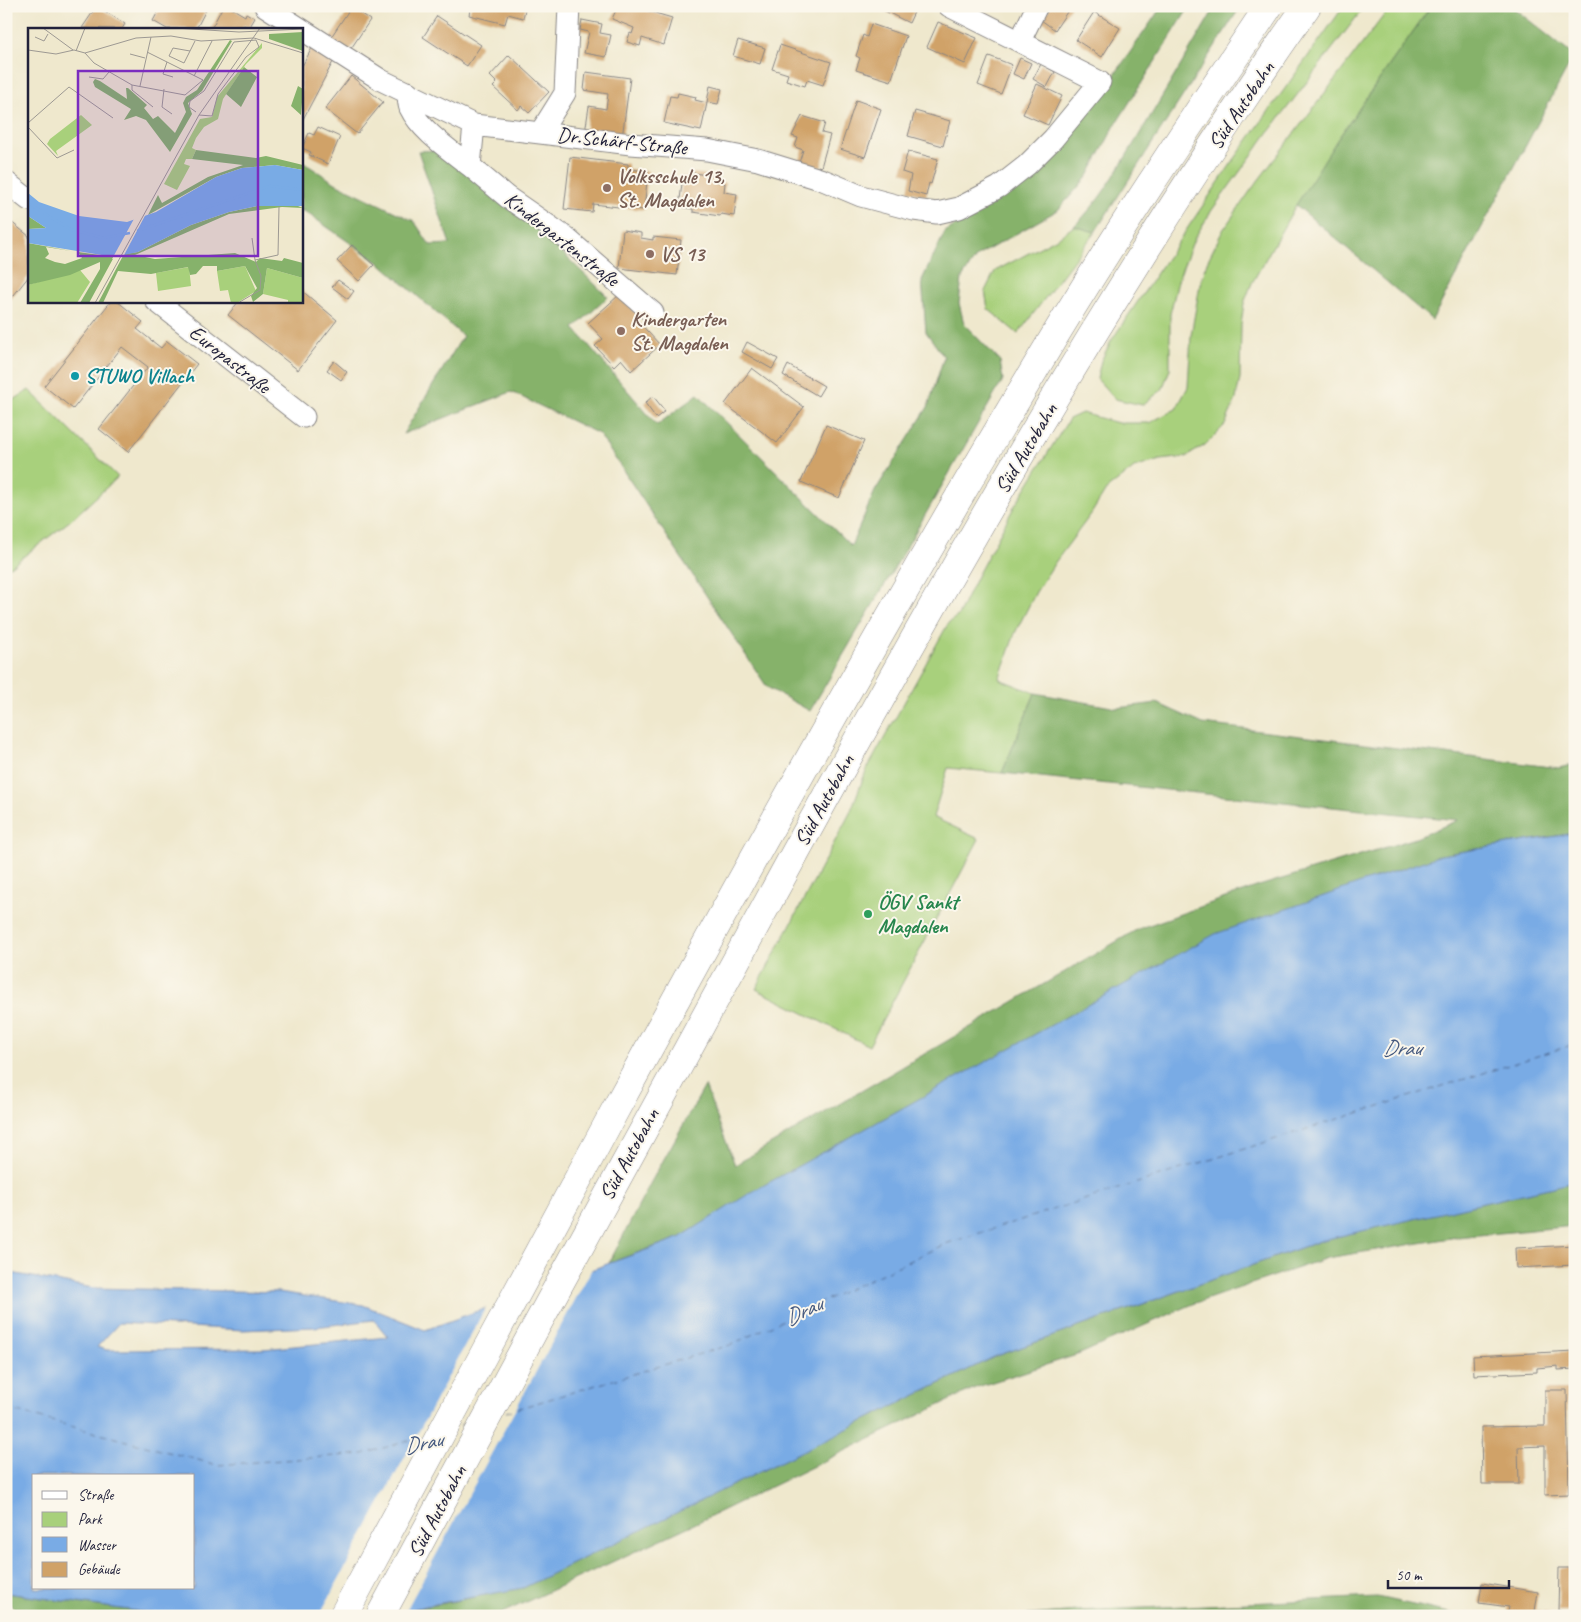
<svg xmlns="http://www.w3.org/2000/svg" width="1581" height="1622" viewBox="0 0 1581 1622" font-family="Caveat,sans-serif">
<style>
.green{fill:#a8d07b;stroke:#65795b}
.forest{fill:#86b26b;stroke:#546a53}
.water{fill:#79abe5;stroke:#4e6690;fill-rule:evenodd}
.pier{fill:#efe8cd}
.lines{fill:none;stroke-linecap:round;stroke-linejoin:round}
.ferry{stroke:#45597f;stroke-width:1;stroke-dasharray:6 5;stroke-linecap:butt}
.building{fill:#d0a267}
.minor-casing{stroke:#888584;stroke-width:23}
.highway-casing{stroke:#888584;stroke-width:29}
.minor{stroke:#fff;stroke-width:21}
.highway{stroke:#fff;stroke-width:28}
.education-dot{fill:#8d6e63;stroke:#fbf7ec;stroke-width:2}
.culture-dot{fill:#0f9aa8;stroke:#fbf7ec;stroke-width:2}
.leisure-dot{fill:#2e9e5b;stroke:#fbf7ec;stroke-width:2}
.labels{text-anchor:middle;stroke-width:4;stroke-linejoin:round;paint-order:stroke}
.street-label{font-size:21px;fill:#22223b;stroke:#fbf7ec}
.education-label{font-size:21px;font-weight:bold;fill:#785e54;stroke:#fbf7ec;text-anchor:start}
.culture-label{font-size:21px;font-weight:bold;fill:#0d838f;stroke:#fbf7ec;text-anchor:start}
.leisure-label{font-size:21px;font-weight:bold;fill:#27864d;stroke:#fbf7ec;text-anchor:start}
.water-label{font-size:22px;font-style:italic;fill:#45597f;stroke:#fbf7ec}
.inset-river{fill:none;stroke:#79abe5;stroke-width:2.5}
.inset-road{fill:none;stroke:#9d9993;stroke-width:1}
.view{fill:#7b2cbf;fill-opacity:0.15;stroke:#7b2cbf;stroke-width:2.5}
.inset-edge{fill:none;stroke:#22223b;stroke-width:2.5}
</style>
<rect width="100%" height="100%" fill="#fbf7ec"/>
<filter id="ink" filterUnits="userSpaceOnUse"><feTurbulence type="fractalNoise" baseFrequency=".02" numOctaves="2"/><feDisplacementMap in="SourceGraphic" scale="10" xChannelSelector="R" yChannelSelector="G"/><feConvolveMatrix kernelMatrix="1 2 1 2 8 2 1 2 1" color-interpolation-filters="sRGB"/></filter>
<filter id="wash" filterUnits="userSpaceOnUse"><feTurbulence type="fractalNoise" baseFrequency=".0096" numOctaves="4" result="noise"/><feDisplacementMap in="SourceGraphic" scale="20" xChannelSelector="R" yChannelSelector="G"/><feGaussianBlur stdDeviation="1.12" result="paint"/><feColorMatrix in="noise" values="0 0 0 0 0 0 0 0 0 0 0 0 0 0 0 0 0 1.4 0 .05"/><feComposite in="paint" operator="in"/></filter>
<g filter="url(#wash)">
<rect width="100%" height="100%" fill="#efe8cd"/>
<path class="green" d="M1344,6H1365L1268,133L1212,210L1194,239L1179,277L1170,314V369L1162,390L1142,405L1115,399L1097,379L1101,361L1111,341L1231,164Z
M1391,6H1431L1337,140L1306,192L1296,205L1252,283L1244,303L1241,325L1240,378L1236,399L1225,425L1205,445L1186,457L1160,460L1134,468L1106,490L1091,514L1056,561L1036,592L1015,633L999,679L1035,693L1002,773L948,768L933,817L979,839L869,1046L756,989L850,813L866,771L949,622L958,616L977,576L1014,507L1069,419L1082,413L1118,423H1149L1176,409L1188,387L1191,335L1200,285L1207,262L1223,230L1251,190Z
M1074,226L1095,232L1018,334L988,309L985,291L995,271L1059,237Z
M29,390L118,477L71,520L6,570V405Z"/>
<path class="forest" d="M1162,6H1190L1114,127L1088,176L1058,210L977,256L962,278L959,303L964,324L1000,361L1003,380L887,581L810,711L767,687L599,434L511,392L403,434L463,336L382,265L304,211H301V161L337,184L414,221L430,245L450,244L418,151L440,150L542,233L608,297L574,328L657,425L698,394L851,546L875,491L928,407L944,357L926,332L922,280L945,232L1042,169L1113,77Z
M1216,6H1241L1095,232L1074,226C1099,203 1115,174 1133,145C1161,99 1188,53 1216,6Z
M1431,6H1511L1574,56L1432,320L1296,205L1337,140Z
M1035,693L1117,708L1157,703L1203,724L1559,768L1575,764V833L1441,855L713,1218L679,1238L609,1263L651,1182L705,1086L735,1165L1138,929L1259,886L1416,838L1458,820L1002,773Z
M1570,1182H1575V1226L1457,1237L1327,1258L1193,1304L1080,1354L977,1387L694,1524L500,1614V1616H404L406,1611L523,1587L994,1357L1323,1240Z
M6,1593L171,1616H21L6,1599Z
M1377,1597L1463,1616H1018L1077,1611Z"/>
<path class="water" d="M1575,833V1182L1323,1240L994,1357L523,1588L425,1606L388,1616H171L6,1593V1316L8,1304L6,1302V1272L93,1288L279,1292L363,1305L425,1330L679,1238L750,1193L1215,934L1441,855ZM374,1320L388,1337L263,1349L107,1350L97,1347L119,1323L243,1330L315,1327ZM34,1476H194V1588H34Z"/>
<path class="pier" d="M593,1267L404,1614L398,1616H319L487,1305Z"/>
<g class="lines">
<path class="ferry" d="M6,1409L217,1465L363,1454L425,1436
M506,1412L730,1345L945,1244L1575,1044
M460,1425L468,1423"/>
</g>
<g id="blocks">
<path class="building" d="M97,6L125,24L122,29L82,28Z
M161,6H208L196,29H167L153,21Z
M223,6H228L245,16L246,13L255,18L249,28L244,25L242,29H211Z
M471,6H526L523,18L508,14L505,24L469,15Z
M612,6H646L645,10L672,18L664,45L642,38L640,46L627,42L630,33L632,34L634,28L612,19L617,8Z
M875,6H906L915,10L909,23Z
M1051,6H1071L1055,30L1041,20Z
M351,7L370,20L348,53L329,40Z
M1094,12L1120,28L1102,57L1076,40Z
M437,16L481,45L467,66L423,37Z
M582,20L602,24L600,33L611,35L606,57L584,53L589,32L580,30Z
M938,22L977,38L965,64L927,47Z
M871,24L906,36L891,81L856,70L860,58L856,56L863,35L867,37Z
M738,40L765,48L760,64L733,56Z
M780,45L831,62L823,85L807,80L805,86L786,80L788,74L772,69Z
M312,48L334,60L301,123V68Z
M509,55L549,92L529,113L521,106L518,110L493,87L497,83L490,76Z
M989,56L1012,65L1001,94L978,85Z
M1020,58L1031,63L1024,79L1013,74Z
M1041,64L1055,72L1047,87L1033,79Z
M586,72L630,78L622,138L585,133L589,106L606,109L608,94L584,90Z
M351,76L383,102L357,134L325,109Z
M1037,84L1062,96L1048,125L1023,114Z
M710,86L722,89L718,104L707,102Z
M678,93L696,97L695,100L707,103L701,131L664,123L670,96L677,97Z
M856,100L881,109L865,157L840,149Z
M915,111L950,121L943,146L908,136Z
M802,116L825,123L822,133L830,135L821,167L818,166L816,172L798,166L803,150L795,147L798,138L792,136Z
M318,127L340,137L328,164L309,155L311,152L302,148L309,133L314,135Z
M908,151L938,159L931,184L929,183L926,196L908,191L911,175L902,172Z
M570,157L628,164V169L648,171L644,210L593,204L592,212L564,209Z
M693,173L715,176L714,181L725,183L724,192L737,194L734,216L721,214L720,216L693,212V209L679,207L683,176L692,178Z
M6,218L29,236V276L6,305Z
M623,230L641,233V238L653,240V237L681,240L677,275L619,268Z
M352,245L374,265L359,281L337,261Z
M338,280L354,291L348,299L332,287Z
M301,290L337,320L298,370L228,315L239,301H301Z
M619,295L639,316L636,319L660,345L631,371L621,359L614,366L595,346L603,339L588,323Z
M111,301H117L143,322L137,329L161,348L167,341L197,364L128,452L99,429L148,367L122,347L73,409L44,386Z
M747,342L778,359L772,369L742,352Z
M334,361L347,372L341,380L327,370Z
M788,365L824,386L818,396L783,375Z
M752,368L804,407L777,443L725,404Z
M653,396L665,411L656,418L645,403Z
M826,425L864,441L839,498L801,482Z
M1575,1245V1265L1516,1268L1515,1248Z
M1575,1351V1369L1558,1370V1366L1537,1368V1372L1474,1375L1473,1356Z
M1545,1390H1567L1569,1494L1545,1495V1446L1518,1447L1519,1484H1482L1481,1427L1545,1426Z
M1559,1568H1575V1611H1558Z
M1482,1583L1538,1592L1535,1611L1550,1613L1549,1616H1507L1509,1607L1479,1603Z"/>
</g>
</g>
<g filter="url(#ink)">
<use href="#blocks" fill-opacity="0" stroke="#888584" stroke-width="1"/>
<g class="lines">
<defs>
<path id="minor" d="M265,6L381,80L474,125L631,144L707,150L758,160L823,180L861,196L914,210L937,213L959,208L999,187L1027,165L1053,139L1100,82L949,6
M1020,41L1037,6
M408,92C408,97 408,103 410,108C421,131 450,150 470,166
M474,125L470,166L507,197L565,237L653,313
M540,133L565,93L569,6
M6,182L29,200
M156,301L304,417"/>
<path id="highway" d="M343,1616C434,1449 522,1281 613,1114C750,863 889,612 1036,367C1109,244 1189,125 1269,6
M380,1616C517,1361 655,1106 795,853C954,564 1118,276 1307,6"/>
</defs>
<use href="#minor" class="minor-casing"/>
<use href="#highway" class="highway-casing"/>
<use href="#minor" class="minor"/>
<use href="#highway" class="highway"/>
</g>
</g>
<g class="education-dot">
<circle cx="607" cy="188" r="5"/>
<circle cx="650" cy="254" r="5"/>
<circle cx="621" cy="331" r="5"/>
</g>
<circle class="culture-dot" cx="75" cy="376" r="5"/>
<circle class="leisure-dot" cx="868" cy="914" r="5"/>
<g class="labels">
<g class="street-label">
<text transform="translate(1241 105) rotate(-56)" y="7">Süd Autobahn</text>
<text transform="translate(622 141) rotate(6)" y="7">Dr.Schärf-Straße</text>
<text transform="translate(562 239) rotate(38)" y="7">Kindergartenstraße</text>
<text transform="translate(230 359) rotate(38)" y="7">Europastraße</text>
<text transform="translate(1026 448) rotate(-59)" y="7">Süd Autobahn</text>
<text transform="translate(824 800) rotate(-61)" y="7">Süd Autobahn</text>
<text transform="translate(629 1154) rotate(-61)" y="7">Süd Autobahn</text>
<text transform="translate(437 1511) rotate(-62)" y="7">Süd Autobahn</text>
</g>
<g class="education-label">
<text x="617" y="183">Volksschule 13,<tspan x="617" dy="24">St. Magdalen</tspan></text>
<text x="660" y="261">VS 13</text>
<text x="631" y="326">Kindergarten<tspan x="631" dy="24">St. Magdalen</tspan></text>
</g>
<g class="culture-label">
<text x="85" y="383">STUWO Villach</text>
</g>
<g class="leisure-label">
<text x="878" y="909">ÖGV Sankt<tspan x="878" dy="24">Magdalen</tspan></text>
</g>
<g class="water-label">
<text x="1402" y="1055">Drau</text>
<text transform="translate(803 1310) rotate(-25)" y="8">Drau</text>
<text transform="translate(423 1442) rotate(-12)" y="8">Drau</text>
</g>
</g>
<g transform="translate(28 28)">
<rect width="275" height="275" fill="#efe8cd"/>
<path d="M234,15V20L218,36L195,71L190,91L176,99L168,110L164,120L168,122L164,131H158L156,136L162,138L149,162L136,156L172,91L184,89L189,69ZM53,87L64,97L28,123L30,128L19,116L22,111ZM217,238L228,263L209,275H203L200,262L192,263L189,243ZM161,239L163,258L130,263L128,245ZM239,240L275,250V275H260V272L235,266ZM52,242L62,254L49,275H0V257Z" fill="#a8d07b"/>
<path d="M275,4V23L241,11V6ZM202,12L204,13L174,63L160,75L164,86L142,124L118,92L108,88L96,92L103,81L67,59L65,54L67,51L72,53L99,71L98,60H100L119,77L116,80L125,91L130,88L147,105L158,84L155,75L158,69L169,62ZM216,39L229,49L213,79L198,66ZM270,58L275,61L273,87L263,78ZM168,122L228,130L238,128L275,137V142L247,137L214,140L188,149L120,187L130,167L134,175L180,149L215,137L164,131ZM265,176L275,180L254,179L201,186L107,227L127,231L207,225L228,234L232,230L254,233L256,230L275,235V250L239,240L235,266L225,274L223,268L229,260L217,238L189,243V238H175L168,246L162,247L160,239L123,246L90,243L75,275H70L96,226L110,224L163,197L201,184L229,178ZM0,188L18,200L0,201ZM0,215L43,223L18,219L21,226L17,230L27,234L37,236L54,230L50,224L86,229L61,275H52L72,241V234L42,247L0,257Z" fill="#86b26b"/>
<path d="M247,137L275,142V178H229L201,184L163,197L110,224L86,229L0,215V201L18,200L0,188V165L11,174L51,188L99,194L128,184L188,149L214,140Z" fill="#79abe5"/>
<path d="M119,184L95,229L84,231L107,189Z" fill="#efe8cd"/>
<path class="inset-river" d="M0,175L42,201L75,210L102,205M109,203L242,158L275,162"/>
<path class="inset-road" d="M15,0L45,22M147,0L211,4L275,1M7,9L16,13L20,6M0,22L28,26L46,22L57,25L108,10L143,8L173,13L226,10L275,25M48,23L57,0M162,23L145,20L141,28L156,35L167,13M57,25L66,35L104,57L157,67L175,52L119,24M102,26L117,30M139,34L135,46L145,49M166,48L184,13M61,49L75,51L81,44M104,57V62L125,79M112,58L123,9M136,61L134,79L144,86M168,84L161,79L162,73L176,63L206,14L228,12L231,19L218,29L190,66L184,88L171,87M0,95L41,59L85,90M0,99L29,130L46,122M224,210L227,232M67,275L171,87L232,0M210,275L232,262L233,248L227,232L250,227L251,179"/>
<path class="view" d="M50,43H230V228H50Z"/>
<rect width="275" height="275" class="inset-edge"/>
</g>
<rect width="1581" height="1622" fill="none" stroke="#fbf7ec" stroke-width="25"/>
<rect x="32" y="1474" width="162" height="115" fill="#fbf7ec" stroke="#a4a2a5"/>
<rect x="42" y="1491" width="25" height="8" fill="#ffffff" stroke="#a4a2a5"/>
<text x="78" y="1500" font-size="15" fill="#22223b">Straße</text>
<rect x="42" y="1512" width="25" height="15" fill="#a8d07b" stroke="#a4a2a5"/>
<text x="78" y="1524" font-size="15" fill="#22223b">Park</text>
<rect x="42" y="1537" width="25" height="15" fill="#79abe5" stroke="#a4a2a5"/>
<text x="78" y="1550" font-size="15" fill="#22223b">Wasser</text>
<rect x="42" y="1562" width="25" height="15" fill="#d0a267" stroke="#a4a2a5"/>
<text x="78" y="1574" font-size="15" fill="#22223b">Gebäude</text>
<path d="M1388 1580v8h121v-8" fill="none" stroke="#22223b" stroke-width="2.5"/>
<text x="1396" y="1580" font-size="15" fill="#22223b" stroke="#fbf7ec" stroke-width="4" paint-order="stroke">50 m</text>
</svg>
